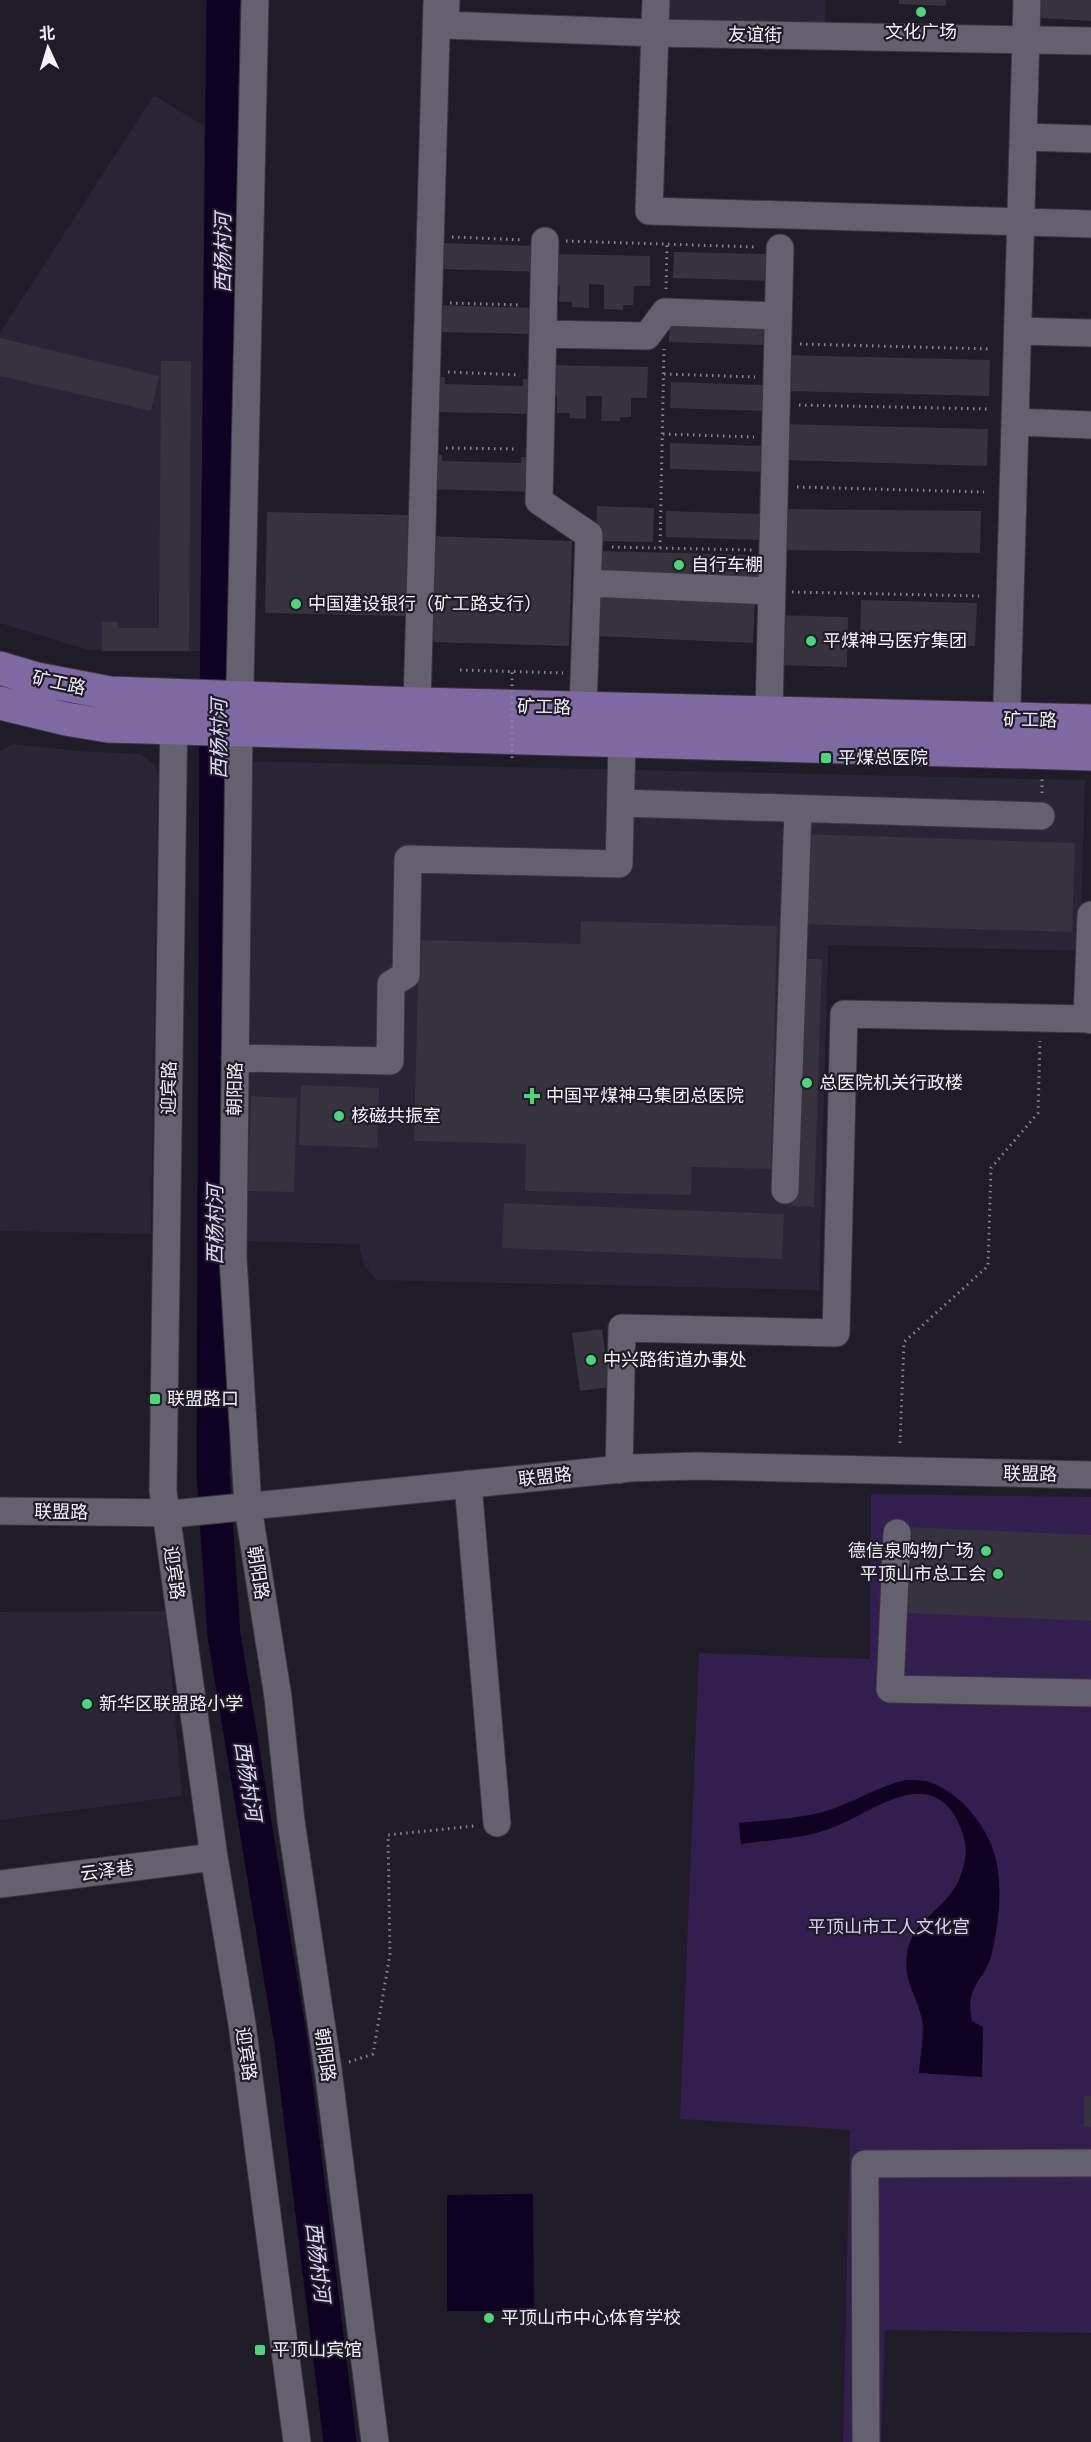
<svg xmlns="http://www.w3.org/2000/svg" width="1091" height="2442" viewBox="0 0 1091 2442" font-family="Poppins,'Noto Sans SC',sans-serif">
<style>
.built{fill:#2a2435}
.green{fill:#321e4f}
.water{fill:#0f0122}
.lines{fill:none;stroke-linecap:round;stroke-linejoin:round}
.river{stroke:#0f0122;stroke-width:33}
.building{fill:#36323e}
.minor-casing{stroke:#38353e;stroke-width:29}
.major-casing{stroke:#38353e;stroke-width:35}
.path{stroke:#8a8690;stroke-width:3;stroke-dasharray:1.5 4.5;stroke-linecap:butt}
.minor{stroke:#64606d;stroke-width:27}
.major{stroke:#7e69a2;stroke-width:33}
.path-bridge{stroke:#8a8690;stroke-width:3;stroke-dasharray:1.5 4.5;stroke-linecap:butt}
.poi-dot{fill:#4bd677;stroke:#1f1b27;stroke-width:2}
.labels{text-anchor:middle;stroke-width:4.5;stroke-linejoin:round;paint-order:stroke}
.poi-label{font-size:18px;fill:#f3f0f8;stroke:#1f1b27;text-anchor:start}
.street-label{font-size:18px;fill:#f3f0f8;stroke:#1f1b27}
.park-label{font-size:18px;fill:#daccf6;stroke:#1f1b27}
.water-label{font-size:20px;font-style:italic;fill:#e2d4ff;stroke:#1f1b27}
</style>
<rect width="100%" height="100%" fill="#1f1b27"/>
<path class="built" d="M665,0H826L825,24L665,19Z
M154,95L204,126L201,651L88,650L0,623V333Z
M13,744L78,751L140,754L154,764L158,773L151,1234L0,1231V751Z
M248,761L1085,780L1080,951L828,945L819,1290L376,1280L363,1263L359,1244L236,1241Z
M166,1611L182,1796L0,1820V1612Z"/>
<path class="green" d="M871,1494L1091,1497V2333L885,2330L881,2442H843L850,2130L680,2119L699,1653L870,1659Z"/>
<path class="water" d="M906,1780C914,1780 922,1780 929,1782C960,1792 987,1826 995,1856C1003,1885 999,1923 992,1952C986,1982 964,1983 972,2021L983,2027L982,2077L919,2073C920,2056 925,2035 922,2019C916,1993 903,1981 907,1954C912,1921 938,1914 954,1889C959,1882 962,1872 964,1864C969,1847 963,1831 955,1816C923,1764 866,1818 826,1830C800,1839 769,1840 741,1844L739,1823C767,1820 796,1819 823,1812C852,1804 877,1786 906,1780Z
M533,2194L534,2311H447V2195Z"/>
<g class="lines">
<path class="river" d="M225,0L223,3L216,715L213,1474L224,1635L291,2042L340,2442"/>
</g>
<path class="building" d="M899,0H946V6L899,4Z
M1040,0H1091V21L1039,18Z
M438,243L541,246L540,272L438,269Z
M674,252L770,254V281L673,278Z
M552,254L650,256V286H634L633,305H623V310L604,309V285L589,284V308L572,307V302H559L560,285H551Z
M436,305L538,308L537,334L435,332Z
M670,316L767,319L766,345L669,342Z
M0,338L159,376L151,411L0,376Z
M783,355L990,360L989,396L783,391Z
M161,361H191L189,651H102V622H118V628H159Z
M549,365L648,367L647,398H631V417H620V421H601L602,396H586V419L569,418L570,413H557V396H548Z
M431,377H445V384L523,386V379H538L537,414L430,412Z
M671,382L768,385L767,411L670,408Z
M782,424L988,429L987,466L781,460Z
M670,443L767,446L766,472L670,469Z
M428,454L442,455V461L521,463V457H535L534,492L427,489Z
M597,506L654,508L653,542L596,541Z
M782,509L981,511L980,553L782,550Z
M666,511L763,514V540L666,537Z
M267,512L408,515L406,616L265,613Z
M431,536L572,541L569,646L427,642Z
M599,551L759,555V579L599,575Z
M596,592L755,598L753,643L594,636Z
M861,600L977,603L975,646L860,644Z
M776,615L848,617L847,667L775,665Z
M802,834L1075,843L1072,932L799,924Z
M581,921L777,926L771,1169L692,1167L691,1195L525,1191L526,1144L414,1141L419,940L580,944Z
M800,959H822L814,1207L792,1206Z
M301,1085L379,1088L377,1148L299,1145Z
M251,1096L297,1098L294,1192L248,1191Z
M504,1203L784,1214L782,1259L502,1248Z
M602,1329L610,1387L580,1391L572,1333Z
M907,1527L1091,1535V1621L904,1613Z
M1084,2096H1091V2127H1084Z"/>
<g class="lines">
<defs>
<path id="minor" d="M255,0L239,731L233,1257L248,1507L278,1697L291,1821L328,2069L375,2442
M446,0L445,25L655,33L1091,41
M656,0L649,211L1091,224
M1024,137L1091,139
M545,241L539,501L589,535L583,708
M1019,331L1091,333
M543,334L647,336L665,312L778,316
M1016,422L1091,425
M588,583L772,591
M417,704L437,2
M174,707L163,1491L214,1857L242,2024L297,2442
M769,713L780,248
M1006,739L1027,0
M621,803L1041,816
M1091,915L1087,1019L1091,1020
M235,1058L390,1061L391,984L406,975L408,859L619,864L622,742
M785,1190L798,809
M619,1470L622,1328L836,1333L844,1014L1087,1019
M468,1484L497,1823
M0,1511L182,1513L631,1468L697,1466L1091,1475
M897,1533L890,1689L1091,1693
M0,1884L214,1857
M866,2442L865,2164L1091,2163"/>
<path id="major" d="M0,668L37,679L110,693L417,704L1091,721
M0,703L66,719L108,726L1091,754"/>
</defs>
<use href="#minor" class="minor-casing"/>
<use href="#major" class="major-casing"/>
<path class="path" d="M452,237L523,240
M566,241L757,247
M666,289L667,244
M450,303L521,305
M800,344L992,349
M448,372L520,375
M664,374L755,377
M799,405L987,409
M663,434L754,437
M446,448L518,449
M797,487L984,492
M612,547L752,550
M660,548L664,349
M792,592L979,596
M460,670L563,673
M1042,793V778
M900,1443L904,1342L988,1266L991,1168L1038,1113L1040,1041
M349,2062L373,2054L390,1954L388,1835L474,1826"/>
<use href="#minor" class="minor"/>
<use href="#major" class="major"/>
<path class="path-bridge" d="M512,758V670"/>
</g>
<g class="poi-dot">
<circle cx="921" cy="12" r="6"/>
<circle cx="679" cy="565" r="6"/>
<circle cx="296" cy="604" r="6"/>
<circle cx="811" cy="641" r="6"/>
<rect x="820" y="752" width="12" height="12" rx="3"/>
<circle cx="807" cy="1083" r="6"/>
<path d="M529 1087h6v6h6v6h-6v6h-6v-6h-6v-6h6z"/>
<circle cx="339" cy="1116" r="6"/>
<circle cx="591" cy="1360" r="6"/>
<rect x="149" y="1393" width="12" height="12" rx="3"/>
<circle cx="986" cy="1551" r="6"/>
<circle cx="998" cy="1574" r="6"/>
<circle cx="87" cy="1704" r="6"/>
<circle cx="489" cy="2318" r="6"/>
<rect x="254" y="2344" width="12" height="12" rx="3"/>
</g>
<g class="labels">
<g class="poi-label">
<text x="921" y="38" text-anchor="middle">文化广场</text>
<text x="691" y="571">自行车棚</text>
<text x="308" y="610">中国建设银行（矿工路支行）</text>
<text x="823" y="647">平煤神马医疗集团</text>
<text x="838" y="764">平煤总医院</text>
<text x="819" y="1089">总医院机关行政楼</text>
<text x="546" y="1102">中国平煤神马集团总医院</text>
<text x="351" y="1122">核磁共振室</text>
<text x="603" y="1366">中兴路街道办事处</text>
<text x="167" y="1405">联盟路口</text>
<text x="974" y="1557" text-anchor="end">德信泉购物广场</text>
<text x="986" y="1580" text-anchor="end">平顶山市总工会</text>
<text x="99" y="1710">新华区联盟路小学</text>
<text x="501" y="2324">平顶山市中心体育学校</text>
<text x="272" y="2356">平顶山宾馆</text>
</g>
<g class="street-label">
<text transform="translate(755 35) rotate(1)" y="6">友谊街</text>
<text transform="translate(59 683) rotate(12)" y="6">矿工路</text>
<text transform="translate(544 707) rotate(1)" y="6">矿工路</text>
<text transform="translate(1030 720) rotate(1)" y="6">矿工路</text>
<text transform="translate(169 1088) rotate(-89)" y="6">迎宾路</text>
<text transform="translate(235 1089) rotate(-89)" y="6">朝阳路</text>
<text transform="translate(1030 1474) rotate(1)" y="6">联盟路</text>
<text transform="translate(545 1477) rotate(-6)" y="6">联盟路</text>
<text transform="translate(61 1512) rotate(1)" y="6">联盟路</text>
<text transform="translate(174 1573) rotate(82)" y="6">迎宾路</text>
<text transform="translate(258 1573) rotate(81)" y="6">朝阳路</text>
<text transform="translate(107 1871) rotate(-7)" y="6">云泽巷</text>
<text transform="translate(246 2054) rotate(82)" y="6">迎宾路</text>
<text transform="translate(325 2055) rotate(82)" y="6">朝阳路</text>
</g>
<g class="park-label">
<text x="889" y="1933">平顶山市工人文化宫</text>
</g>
<g class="water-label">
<text transform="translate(223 253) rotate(-90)" y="7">西杨村河</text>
<text transform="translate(219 739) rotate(-90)" y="7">西杨村河</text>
<text transform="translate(215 1225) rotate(-90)" y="7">西杨村河</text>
<text transform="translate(248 1781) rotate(81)" y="7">西杨村河</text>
<text transform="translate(318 2262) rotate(83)" y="7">西杨村河</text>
</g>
</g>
<g transform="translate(48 48) rotate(356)" stroke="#1f1b27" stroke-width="4.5" paint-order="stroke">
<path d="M0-4.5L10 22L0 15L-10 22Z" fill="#f3f0f8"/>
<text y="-9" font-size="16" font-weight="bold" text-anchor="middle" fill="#f3f0f8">北</text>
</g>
</svg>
